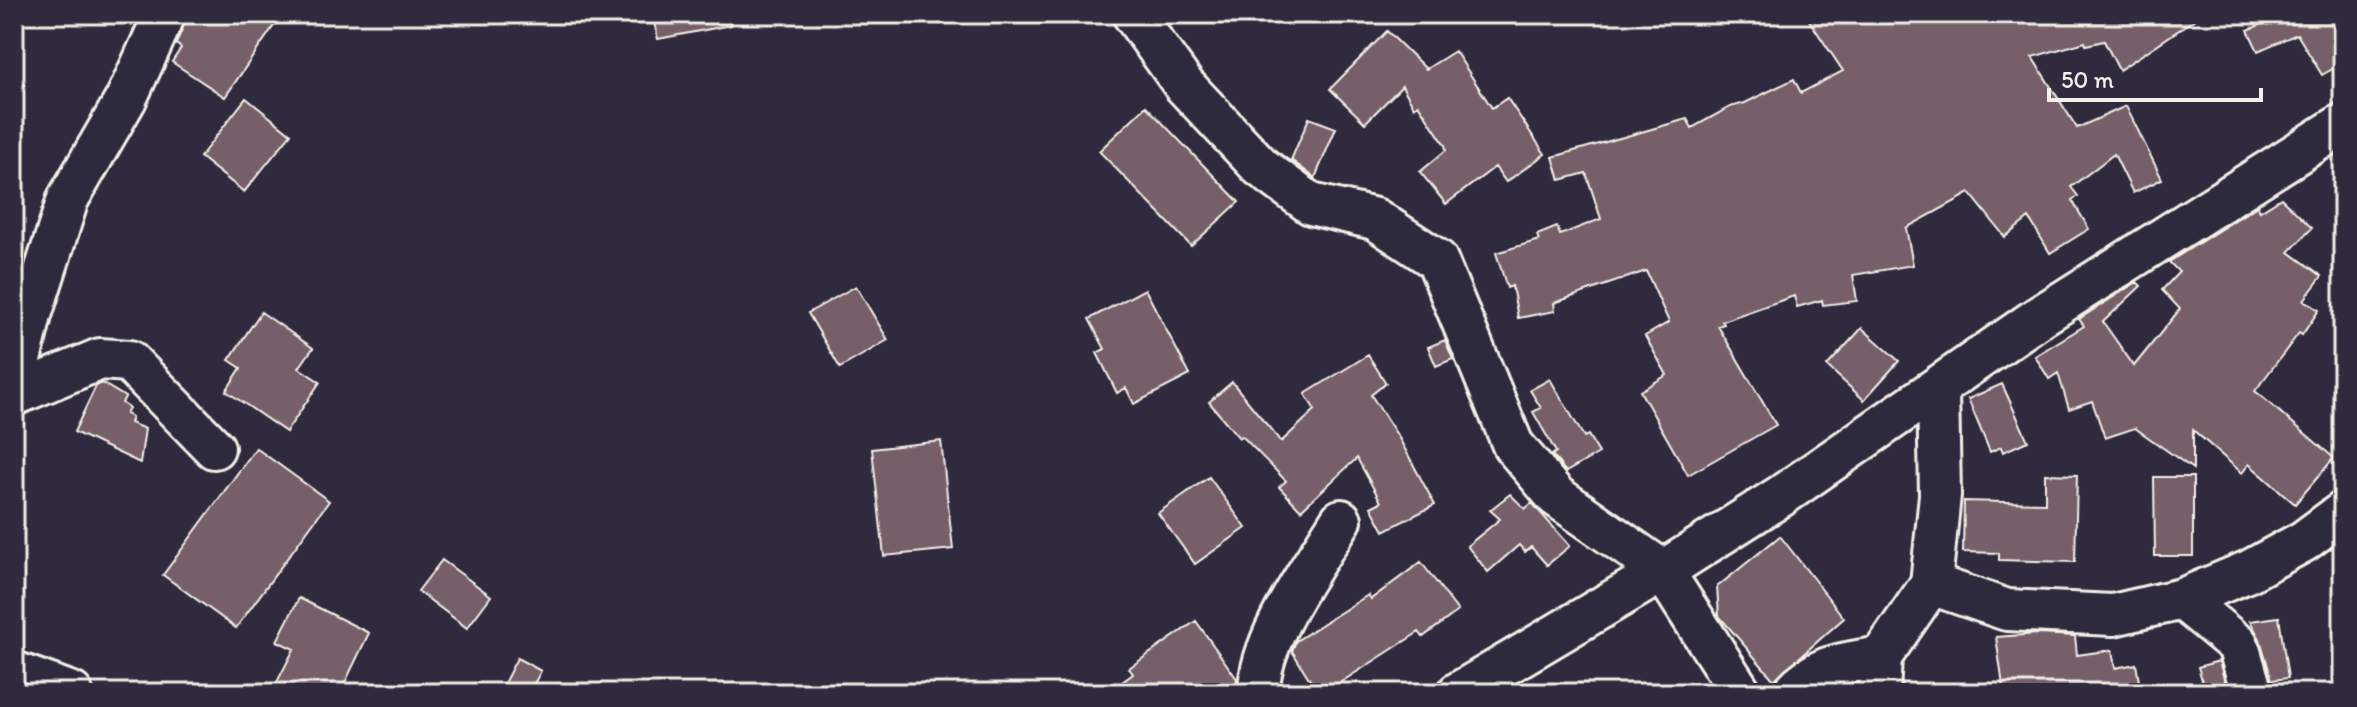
<svg xmlns="http://www.w3.org/2000/svg" width="2357" height="707" viewBox="0 0 2357 707" font-family="Itim,sans-serif">
<style>
.building{fill:#765e68;stroke:#f4f1e8;stroke-width:2}
.lines{fill:none;stroke-linecap:round;stroke-linejoin:round}
.minor-casing{stroke:#f4f1e8;stroke-width:46}
.minor{stroke:#2f2a3d;stroke-width:40}
</style>
<rect width="100%" height="100%" fill="#2f2a3d"/>
<filter id="ink" filterUnits="userSpaceOnUse"><feTurbulence type="fractalNoise" baseFrequency=".0125" numOctaves="2"/><feDisplacementMap in="SourceGraphic" scale="16" xChannelSelector="R" yChannelSelector="G"/><feConvolveMatrix kernelMatrix="1 2 1 2 8 2 1 2 1" color-interpolation-filters="sRGB"/></filter>
<g filter="url(#ink)">
<path class="building" d="M188,14H282L225,97L172,62L181,48L176,44Z
M652,14H729L731,25L658,39Z
M1805,14H2003L2006,22L2025,14H2203L2119,70L2104,41L2086,45L2085,42L2032,57L2077,128L2126,106L2162,179L2133,193L2114,154L2071,187L2078,196L2072,200L2089,229L2050,253L2029,218L2005,237L1970,193L1906,228L1913,265L1853,275L1857,301L1823,305L1822,300L1797,307L1794,296L1722,321L1724,324L1718,326L1776,425L1688,475L1640,391L1667,375L1645,336L1669,322L1646,271L1554,303L1555,311L1518,318L1512,286L1507,288L1496,253L1539,240L1537,235L1557,227L1560,235L1601,219L1586,173L1560,180L1553,157L1687,119L1692,128L1730,107L1745,103L1794,79L1801,93L1843,71Z
M2285,14H2343L2334,18L2337,24L2343,22V63L2322,75L2297,34L2258,51L2248,30Z
M1387,31L1426,69L1455,51L1492,108L1507,98L1545,154L1506,182L1495,167L1446,204L1420,172L1446,150L1445,145L1418,104L1414,107L1402,86L1365,123L1330,89Z
M246,98L291,134L244,192L200,157Z
M1146,106L1239,202L1191,246L1099,151Z
M1309,118L1336,128L1315,178L1291,160Z
M2281,198L2312,228L2289,252L2322,276L2304,300L2319,310L2302,335L2299,333L2255,391L2334,458L2295,504L2249,464L2242,473L2193,430V469L2135,428L2105,438L2092,401L2069,409L2058,373L2049,379L2035,356L2084,326L2079,319L2137,282L2141,286L2103,322L2134,366L2180,309L2162,290L2179,272L2169,262L2257,206L2260,211Z
M856,286L888,340L840,368L808,313Z
M1145,289L1190,375L1134,404L1126,388L1117,393L1097,353L1105,349L1089,319Z
M261,312L313,348L299,368L320,382L286,432L226,391L241,368L229,360Z
M1862,328L1899,361L1864,400L1827,366Z
M1445,340L1453,359L1436,366L1428,347Z
M1368,355L1386,383L1371,395L1399,438L1435,505L1384,531L1371,507L1381,502L1357,458L1301,510L1279,487L1286,481L1242,436L1239,438L1209,402L1232,382L1281,442L1315,410L1305,394Z
M1550,379L1584,437L1588,435L1599,453L1566,472L1552,455L1556,452L1533,412L1541,408L1530,390Z
M102,383L125,397L122,403L129,408L126,414L132,417L130,423L145,429L140,463L74,432L96,386Z
M2002,384L2028,441L2003,452L2001,447L1990,452L1968,399Z
M941,441L953,549L884,556L872,449Z
M256,448L329,501L236,628L163,575Z
M2045,474L2077,475L2075,562L1999,560V553L1963,552L1964,501L2045,503Z
M1209,477L1246,528L1195,564L1158,513Z
M2154,477H2193V556H2155Z
M1510,494L1525,509L1532,503L1570,546L1547,565L1531,547L1525,552L1519,545L1488,572L1467,546L1500,519L1490,510Z
M1780,536L1844,618L1774,680L1719,616L1717,587Z
M442,560L491,596L467,628L418,591Z
M1421,562L1458,611L1423,637L1419,632L1324,693H1318L1292,651L1296,641L1368,595L1371,599Z
M299,598L369,633L340,693H289L275,686L294,649L277,641Z
M2279,617L2288,678L2272,680L2260,639L2250,621Z
M1196,621L1237,679L1236,693H1107L1133,674L1129,668Z
M2038,634L2075,636L2077,655L2112,650L2115,668L2136,664L2141,693H2004L1996,637Z
M517,658L541,671L529,693H499Z
M2219,661L2228,693H2206L2198,667Z"/>
<g class="lines">
<defs>
<path id="minor" d="M1133,14L1184,85L1261,167L1311,204L1375,219L1437,260L1513,445L1556,496L1663,571L1458,693
M14,384L31,315L68,199L126,99L165,14
M14,395L100,359L129,361L214,448
M1931,584L2007,610L2113,615L2182,599L2249,571L2304,541L2343,512
M2182,599L2238,645L2252,693
M14,672L72,693
M1259,693C1258,640 1313,566 1341,520
M1741,693L1663,571L1781,496L2039,317L2343,124
M1792,693C1818,664 1845,663 1881,657L1931,584L1940,495L1938,389
M1879,693L1881,657"/>
</defs>
<use href="#minor" class="minor-casing"/>
<use href="#minor" class="minor"/>
</g>
</g>
<rect width="2357" height="707" fill="none" stroke="#2f2a3d" stroke-width="48"/>
<rect x="24" y="24" width="2309" height="659" fill="none" stroke="#f4f1e8" stroke-width="3" filter="url(#ink)"/>
<path d="M2049 88v12h212v-12" fill="none" stroke="#f4f1e8" stroke-width="4"/>
<text x="2061" y="88" font-size="24" fill="#f4f1e8" stroke="#2f2a3d" stroke-width="6" paint-order="stroke">50 m</text>
</svg>
